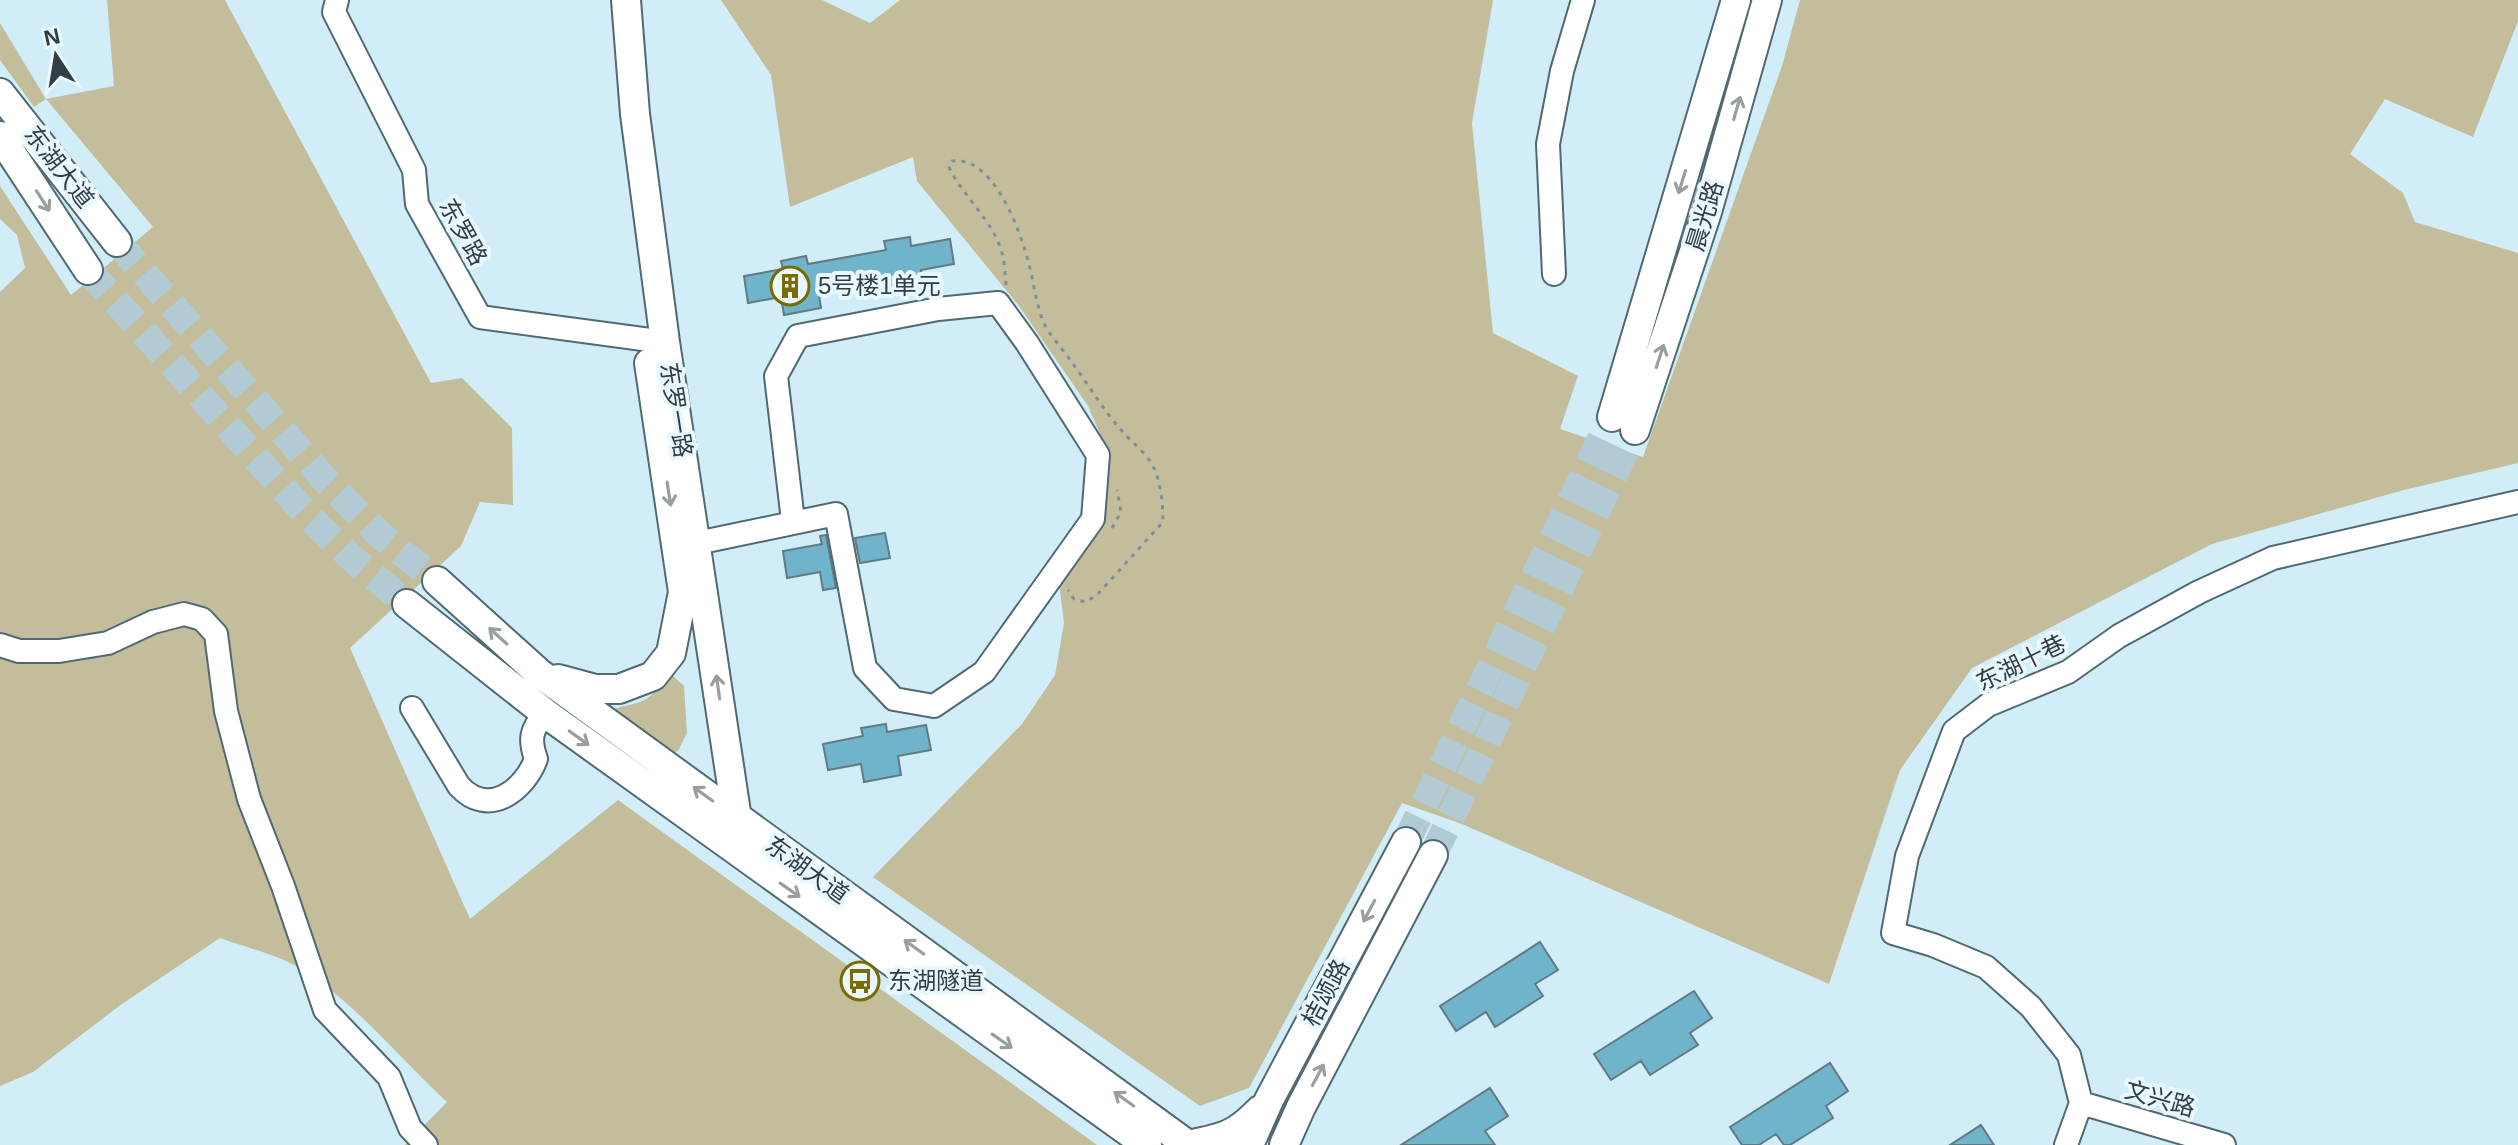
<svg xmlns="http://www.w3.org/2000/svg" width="2518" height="1145" viewBox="0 0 2518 1145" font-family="Arial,'Noto Sans SC',sans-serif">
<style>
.green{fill:#c3bd9c}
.building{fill:#70b4cb;stroke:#617a83;stroke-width:2}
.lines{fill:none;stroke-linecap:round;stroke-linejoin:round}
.major-tunnel{stroke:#b1cad3;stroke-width:28;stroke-dasharray:28 14;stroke-linecap:butt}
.minor-casing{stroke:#506972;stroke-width:26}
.major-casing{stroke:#506972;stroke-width:32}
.path{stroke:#7d9097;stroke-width:3;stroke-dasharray:4 6;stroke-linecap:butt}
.minor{stroke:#fff;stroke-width:22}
.major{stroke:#fff;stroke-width:28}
.oneway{stroke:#999ea0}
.labels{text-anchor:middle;stroke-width:8;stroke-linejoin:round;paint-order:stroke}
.street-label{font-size:24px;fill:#333e42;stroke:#e8f8fe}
.poi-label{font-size:24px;fill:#333e42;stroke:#e8f8fe;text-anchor:start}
</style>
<rect width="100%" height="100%" fill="#d1edf7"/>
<path class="green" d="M107,0H225L431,383L462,378L512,428L513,505L480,502L461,546L350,648L470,919L618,800L1097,1145H405L447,1102C399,1058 356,1003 301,969C279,955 244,947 220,938L119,1006L33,1072L0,1086V292L25,268L17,235L0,219V186L71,295L153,227L46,99L34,107L0,60V23L46,99L114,86Z
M721,0H822L870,23L900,0H1493L1472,123L1493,333L1578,376L1560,429L1643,457L1782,66L1800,0H2518V21L2473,137L2385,99L2350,154L2403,193L2415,222L2518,253V463L2404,490L2212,544L1972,668L1900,770L1829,984L1462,824L1402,803L1249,1088L1200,1106L873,877L1022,724L1055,675L1064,623L1059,583L1101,523L1106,497L1100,434L1088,406L1019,306L917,181L913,157L790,207L771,75Z
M671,674L684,686L687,733L678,751L668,754L609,714C618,704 628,707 640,702C653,697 662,684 671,674Z"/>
<path class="building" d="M910,237L911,246L950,239L954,264L921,270L924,289L888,295L885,277L818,289L821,308L784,315L781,297L748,303L744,276L783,269L781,261L806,256L808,264L886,250L884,241Z
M885,533L890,558L860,563L855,538Z
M826,535L836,588L823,590L820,572L787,578L783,551L822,544L820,536Z
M886,724L887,732L926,725L931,750L898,756L901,775L864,782L861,764L828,770L823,744L863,736L861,728Z
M1540,942L1558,970L1535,984L1543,996L1495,1027L1486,1012L1456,1031L1440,1006Z
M1694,991L1712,1018L1690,1033L1698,1045L1650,1075L1641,1061L1611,1080L1594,1054Z
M1830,1063L1848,1091L1826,1106L1833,1118L1790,1145H1784L1776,1134L1759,1145H1742L1730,1127Z
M1490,1088L1508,1116L1485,1131L1495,1145H1401Z
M1981,1125L1994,1145H1950Z"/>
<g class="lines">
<path class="major-tunnel" d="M117,242L326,481L379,534L437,581
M88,270L307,515L355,561L407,604
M1406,842L1612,417
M1433,855L1635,430"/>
<defs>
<path id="minor" d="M337,0L334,12L414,170L417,204L480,317L665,342
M1554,274L1548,144L1562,71L1583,0
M697,543L836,514L865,668L894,699L934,706L984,672L1093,519L1098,455L1027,343L998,303L938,309L798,336L776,376L793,521
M0,645L19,651H59L108,643L153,622L184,614L202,619L216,634L226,711L249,799L283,886L325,1010L389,1077L410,1128L426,1145
M412,708L459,786C488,818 524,791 536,759C529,739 531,730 545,713
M2081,1103L2069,1055L2031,1007L1986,967L1933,945L1893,933L1907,856L1954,731L1988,705L2068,672L2119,636L2199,592L2273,558L2518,502
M2081,1103L2224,1145
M2066,1145L2081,1103"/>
<path id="major" d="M626,0L635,114L665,342L737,819
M0,93L117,242
M0,136L88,270
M1612,417L1736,0
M1635,430L1707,212L1767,0
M437,581L539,673L1188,1145
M407,604L545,713L1147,1145
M558,679L595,689H619L653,676L671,653L683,592L649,363
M1188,1145C1223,1138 1235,1136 1260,1110
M1249,1145L1269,1100L1406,842
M1284,1145L1301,1107L1433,855"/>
</defs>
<use href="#minor" class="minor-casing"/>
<use href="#major" class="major-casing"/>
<path class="path" d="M1006,285C1005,275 1005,263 1002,253C993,220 963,197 949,167L952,161C993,155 1020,230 1028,261C1034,281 1035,301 1043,321C1049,335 1062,348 1071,361C1088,384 1103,410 1122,431C1132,443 1147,453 1154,468C1161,483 1163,506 1163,522L1097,595L1085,602L1074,599L1068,590
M1112,528L1121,512L1117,490"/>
<use href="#minor" class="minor"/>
<use href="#major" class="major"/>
</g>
<defs><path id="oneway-shaft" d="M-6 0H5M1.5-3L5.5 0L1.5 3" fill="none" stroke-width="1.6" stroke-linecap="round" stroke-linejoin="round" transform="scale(2)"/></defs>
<g class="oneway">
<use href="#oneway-shaft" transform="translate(1737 108) rotate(-74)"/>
<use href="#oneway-shaft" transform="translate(1682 182) rotate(107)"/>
<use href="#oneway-shaft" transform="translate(43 201) rotate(57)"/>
<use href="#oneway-shaft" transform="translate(1660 356) rotate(-72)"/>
<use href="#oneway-shaft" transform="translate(669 494) rotate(81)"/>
<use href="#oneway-shaft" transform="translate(498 636) rotate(-138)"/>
<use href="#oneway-shaft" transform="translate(718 687) rotate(-98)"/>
<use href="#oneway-shaft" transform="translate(579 738) rotate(36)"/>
<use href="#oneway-shaft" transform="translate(703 794) rotate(-144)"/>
<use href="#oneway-shaft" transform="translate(790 890) rotate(35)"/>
<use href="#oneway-shaft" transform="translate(1369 911) rotate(118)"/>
<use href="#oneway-shaft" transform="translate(914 947) rotate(-144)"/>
<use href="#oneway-shaft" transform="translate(1002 1041) rotate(35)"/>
<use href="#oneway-shaft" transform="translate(1318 1075) rotate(-62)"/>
<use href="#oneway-shaft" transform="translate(1124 1099) rotate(-144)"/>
</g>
<defs>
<symbol id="building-ring" viewBox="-11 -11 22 22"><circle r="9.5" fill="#e8f8fe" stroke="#796a01" stroke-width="1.5"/><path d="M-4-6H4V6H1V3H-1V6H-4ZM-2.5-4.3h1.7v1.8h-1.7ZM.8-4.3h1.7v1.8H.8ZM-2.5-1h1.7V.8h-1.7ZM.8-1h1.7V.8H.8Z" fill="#796a01"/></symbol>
<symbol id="bus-ring" viewBox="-11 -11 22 22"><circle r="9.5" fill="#e8f8fe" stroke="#796a01" stroke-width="1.5"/><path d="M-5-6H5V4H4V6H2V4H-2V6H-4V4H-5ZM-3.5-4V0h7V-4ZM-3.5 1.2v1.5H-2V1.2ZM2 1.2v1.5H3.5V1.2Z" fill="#796a01"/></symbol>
</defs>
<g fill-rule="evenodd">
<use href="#building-ring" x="768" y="264" width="44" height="44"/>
<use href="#bus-ring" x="838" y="959" width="44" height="44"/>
</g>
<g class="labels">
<g class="street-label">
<text transform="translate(59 167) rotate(52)" y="8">东湖大道</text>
<text transform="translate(1705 216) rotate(-73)" y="8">晨光路</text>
<text transform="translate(463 232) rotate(61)" y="8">东罗路</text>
<text transform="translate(676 410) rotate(81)" y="8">东罗一路</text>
<text transform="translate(2021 663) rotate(-26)" y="8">东湖十巷</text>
<text transform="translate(807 870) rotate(36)" y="8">东湖大道</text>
<text transform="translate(1326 993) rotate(-62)" y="8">桔颂路</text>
<text transform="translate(2160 1099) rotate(16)" y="8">文兴路</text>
</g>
<g class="poi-label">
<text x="818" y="294">5号楼1单元</text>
<text x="888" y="989">东湖隧道</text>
</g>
</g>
<g transform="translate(56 56) rotate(348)" stroke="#e8f8fe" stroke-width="6" paint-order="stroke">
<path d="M0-6L14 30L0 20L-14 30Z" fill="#333e42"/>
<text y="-12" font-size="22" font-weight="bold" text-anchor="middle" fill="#333e42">N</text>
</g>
</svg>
